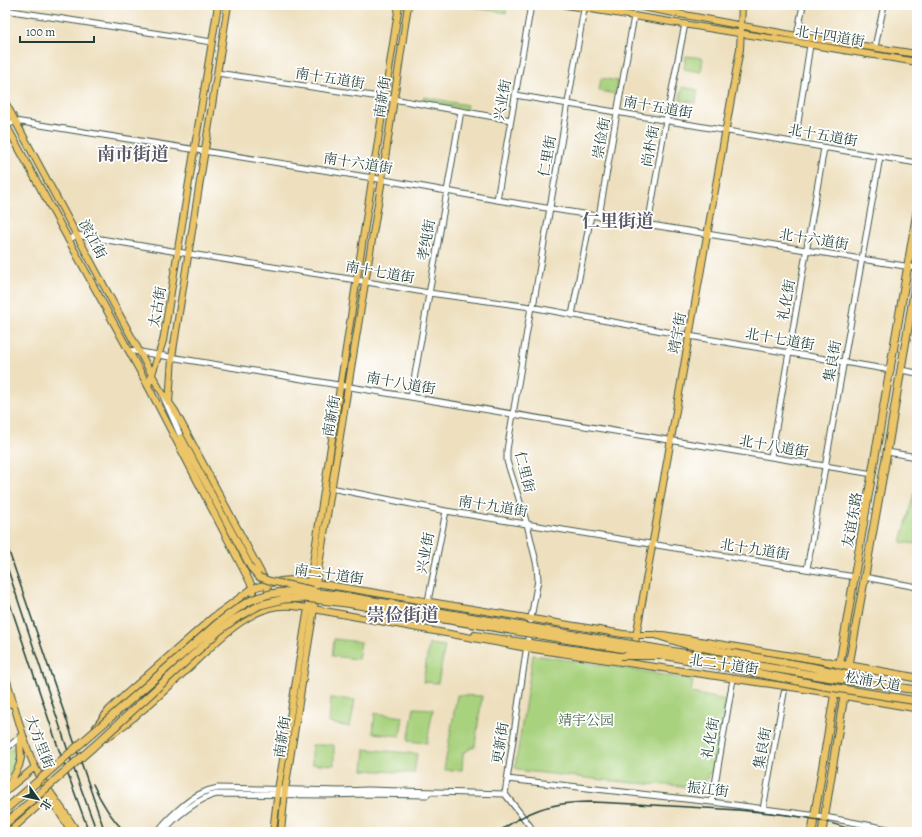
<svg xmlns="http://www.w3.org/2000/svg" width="922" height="837" viewBox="0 0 922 837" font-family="Alegreya,'Noto Serif SC',serif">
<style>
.green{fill:#a9d27e;stroke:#648859}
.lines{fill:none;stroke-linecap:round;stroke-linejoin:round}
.minor-casing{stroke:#3e5549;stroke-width:7}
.major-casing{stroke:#3e5549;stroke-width:8}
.highway-casing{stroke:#3e5549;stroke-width:9}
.minor{stroke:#fff;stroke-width:5}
.major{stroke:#ecc569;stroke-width:6}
.highway{stroke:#ecc569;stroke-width:7}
.rail{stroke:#1f3d34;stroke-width:1.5}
.major-bridge-casing{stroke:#3e5549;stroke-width:8;stroke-linecap:butt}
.highway-bridge-casing{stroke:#3e5549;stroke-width:9;stroke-linecap:butt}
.major-bridge{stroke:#ecc569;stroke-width:6}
.highway-bridge{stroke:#ecc569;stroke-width:7}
.labels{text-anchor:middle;stroke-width:3.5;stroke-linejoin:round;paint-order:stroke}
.street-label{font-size:14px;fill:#1f3d34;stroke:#fff}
.park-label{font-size:14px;fill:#426246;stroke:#fff}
.district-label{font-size:18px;font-weight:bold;fill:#5a5a66;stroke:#fff}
</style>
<rect width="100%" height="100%" fill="#fff"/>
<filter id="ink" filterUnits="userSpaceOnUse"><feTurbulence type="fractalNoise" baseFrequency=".025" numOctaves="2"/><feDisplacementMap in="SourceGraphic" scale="8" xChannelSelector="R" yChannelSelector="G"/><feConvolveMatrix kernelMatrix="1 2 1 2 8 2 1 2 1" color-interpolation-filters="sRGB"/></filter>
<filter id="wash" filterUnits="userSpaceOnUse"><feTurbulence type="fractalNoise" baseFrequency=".012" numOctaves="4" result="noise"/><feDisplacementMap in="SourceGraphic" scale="16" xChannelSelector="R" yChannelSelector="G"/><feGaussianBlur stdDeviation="0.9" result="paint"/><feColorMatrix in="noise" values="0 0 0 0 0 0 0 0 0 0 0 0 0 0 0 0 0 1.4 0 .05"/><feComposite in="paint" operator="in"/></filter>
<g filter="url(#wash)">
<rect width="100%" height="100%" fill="#eee0bf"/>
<path class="green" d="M477,5H507L506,13L477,8Z
M686,56L703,58L701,72L684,69Z
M601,78L618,81L616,94L599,91Z
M682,87L698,90L696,103L680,100Z
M424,97L467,105L466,110L423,100Z
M914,493L917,494V544L901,542Z
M334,639L361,642L358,659L332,656Z
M429,644L445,646L438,683L423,682Z
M533,655L610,666L693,680L691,693L726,700L712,773H708L707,780L702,781L699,789C678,784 656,785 635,783C598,780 562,775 525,771L515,768Z
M457,695L482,696L475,746L463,753L462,770H444Z
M331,698L355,700L350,727L329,723Z
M414,708L433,709L427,743L408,741Z
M375,713L403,717L400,736L373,733Z
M16,745C21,757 13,771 5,781V754Z
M312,745H334V765L312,764Z
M365,749L417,754L414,773L363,770Z"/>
</g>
<g filter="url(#ink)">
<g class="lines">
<defs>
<path id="minor" d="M873,5L884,7
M5,10L212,42
M797,36L803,5
M875,47L884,5
M217,73L393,99L511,120
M515,95L917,163
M6,126L15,121L373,178L497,200L917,268
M795,142L810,45
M497,200L531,5
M599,216L634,16
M648,225L666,120L685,24
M68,240L77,235L184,253L356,280L429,293L531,307L689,336L891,370
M531,307L507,450V461L527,524L537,566L538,580L531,618L505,794L530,826L533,832
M533,307L584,9
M572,315L591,215
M128,350L873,474
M901,370L917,373
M163,396L181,437
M411,397L461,111
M887,452L917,457
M771,457L824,148
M331,488L446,511L855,577
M807,569L880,157
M864,577L917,587
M428,601L446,511
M5,750L20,737
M507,779L712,802L825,817L904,832
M712,802L733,679
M763,809L784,693
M158,832C165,820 188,800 200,794C206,791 212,789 218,788L341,791L368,790L505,794
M163,832C173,818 200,797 217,794L326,795L367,794L427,795"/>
<path id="major" d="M566,5L917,62
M631,5L797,36L917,54
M5,102L159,388L175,411L267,584L269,598
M5,123L148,386L253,588V604
M148,386L163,341L218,5
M169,403L172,357L228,5
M181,437L251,568L259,577
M475,635L621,656
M634,648L740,49L742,5
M5,675C15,705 21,736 34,765C45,789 64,809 77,832
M5,689L10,704
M96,727L109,710L125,695L212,618L253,588L280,581L292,580L310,582L623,634L636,635H663L829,662
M106,738C139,716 167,688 196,661C217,641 240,617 269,608C282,604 295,606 308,608L527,648L824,692
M8,789L35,767
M44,789L72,832
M6,791L19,766L21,758L20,737
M9,832L48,797
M273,832L278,790L308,608L310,582C339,390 371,198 399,5
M281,832L285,790L314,609L316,583L382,179L408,5"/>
<path id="highway" d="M657,635L685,644L731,653
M829,662L917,678
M824,692L917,708
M812,832C845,625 882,418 917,212
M822,832L849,665L887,452L917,275"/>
</defs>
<use href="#minor" class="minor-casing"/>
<use href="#major" class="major-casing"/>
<use href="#highway" class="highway-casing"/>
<use href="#minor" class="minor"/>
<use href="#major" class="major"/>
<use href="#highway" class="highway"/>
<path class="rail" d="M5,540L105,832
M5,561L75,772L97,832
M5,589L59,750L89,832
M93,784C101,802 111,818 125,832
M498,832C509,825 521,816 533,812C551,804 572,802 591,802C640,804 689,807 738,810C779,814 819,816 857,832"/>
<defs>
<path id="major-bridge" d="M259,577L270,581L313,590
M621,656H655"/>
<path id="highway-bridge" d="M731,653L811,667L862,678
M5,810L218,623C227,616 236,609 246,603C275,587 307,591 338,595L825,677L917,690
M5,824L93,747L219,631L235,619L260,605L284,599L305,598L346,603L668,656L824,686L917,701"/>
</defs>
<use href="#major-bridge" class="major-bridge-casing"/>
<use href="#highway-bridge" class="highway-bridge-casing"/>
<use href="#major-bridge" class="major-bridge"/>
<use href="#highway-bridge" class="highway-bridge"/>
</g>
</g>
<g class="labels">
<g class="street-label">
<text transform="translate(830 36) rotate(9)" y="5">北十四道街</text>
<text transform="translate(330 78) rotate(9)" y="5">南十五道街</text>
<text transform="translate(382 97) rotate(-81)" y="5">南新街</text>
<text transform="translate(502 100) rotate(-80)" y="5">兴业街</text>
<text transform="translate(658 107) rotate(10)" y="5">南十五道街</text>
<text transform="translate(823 135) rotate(10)" y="5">北十五道街</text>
<text transform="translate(601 138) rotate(-80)" y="5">崇俭街</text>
<text transform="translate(650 146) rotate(-80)" y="5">尚朴街</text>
<text transform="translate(547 156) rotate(-80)" y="5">仁里街</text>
<text transform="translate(358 163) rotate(9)" y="5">南十六道街</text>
<text transform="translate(93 239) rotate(62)" y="5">滨江街</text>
<text transform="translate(814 239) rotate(9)" y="5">北十六道街</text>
<text transform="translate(426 240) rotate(-80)" y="5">孝纯街</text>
<text transform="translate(380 272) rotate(10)" y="5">南十七道街</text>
<text transform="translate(786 300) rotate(-80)" y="5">礼化街</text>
<text transform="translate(157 307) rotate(-80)" y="5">太古街</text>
<text transform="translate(677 333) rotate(-80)" y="5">靖宇街</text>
<text transform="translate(780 339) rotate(10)" y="5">北十七道街</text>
<text transform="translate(832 361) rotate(-80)" y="5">集良街</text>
<text transform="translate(401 383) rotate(10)" y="5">南十八道街</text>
<text transform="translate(331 416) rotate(-80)" y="5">南新街</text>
<text transform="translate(774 446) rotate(10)" y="5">北十八道街</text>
<text transform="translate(525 472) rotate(76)" y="5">仁里街</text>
<text transform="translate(493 506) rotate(9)" y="5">南十九道街</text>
<text transform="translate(852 520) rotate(-80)" y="5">友谊东路</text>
<text transform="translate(755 549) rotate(9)" y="5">北十九道街</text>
<text transform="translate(425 553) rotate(-79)" y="5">兴业街</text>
<text transform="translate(329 574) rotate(8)" y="5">南二十道街</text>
<text transform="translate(724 664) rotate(8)" y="5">北二十道街</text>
<text transform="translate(873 681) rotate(10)" y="5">松浦大道</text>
<text transform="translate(282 737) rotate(-81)" y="5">南新街</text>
<text transform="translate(710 738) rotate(-80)" y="5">礼化街</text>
<text transform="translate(40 742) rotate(69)" y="5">大方里街</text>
<text transform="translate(500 743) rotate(-81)" y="5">更新街</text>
<text transform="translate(762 748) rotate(-80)" y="5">集良街</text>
<text transform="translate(708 789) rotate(7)" y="5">振江街</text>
</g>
<g class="park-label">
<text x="586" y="725">靖宇公园</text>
</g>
<g class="district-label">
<text x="133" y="160">南市街道</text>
<text x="618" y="227">仁里街道</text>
<text x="403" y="621">崇俭街道</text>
</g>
</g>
<rect width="922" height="837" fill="none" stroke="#fff" stroke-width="20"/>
<g transform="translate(38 799) rotate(123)" stroke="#ffffff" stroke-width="3" paint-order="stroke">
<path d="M0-3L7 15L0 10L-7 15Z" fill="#1f3d34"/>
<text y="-6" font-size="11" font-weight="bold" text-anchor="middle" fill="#1f3d34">北</text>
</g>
<path d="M20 36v6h74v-6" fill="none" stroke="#1f3d34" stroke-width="2"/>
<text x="26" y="36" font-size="12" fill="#1f3d34" stroke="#ffffff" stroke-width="3" paint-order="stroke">100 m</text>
</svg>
